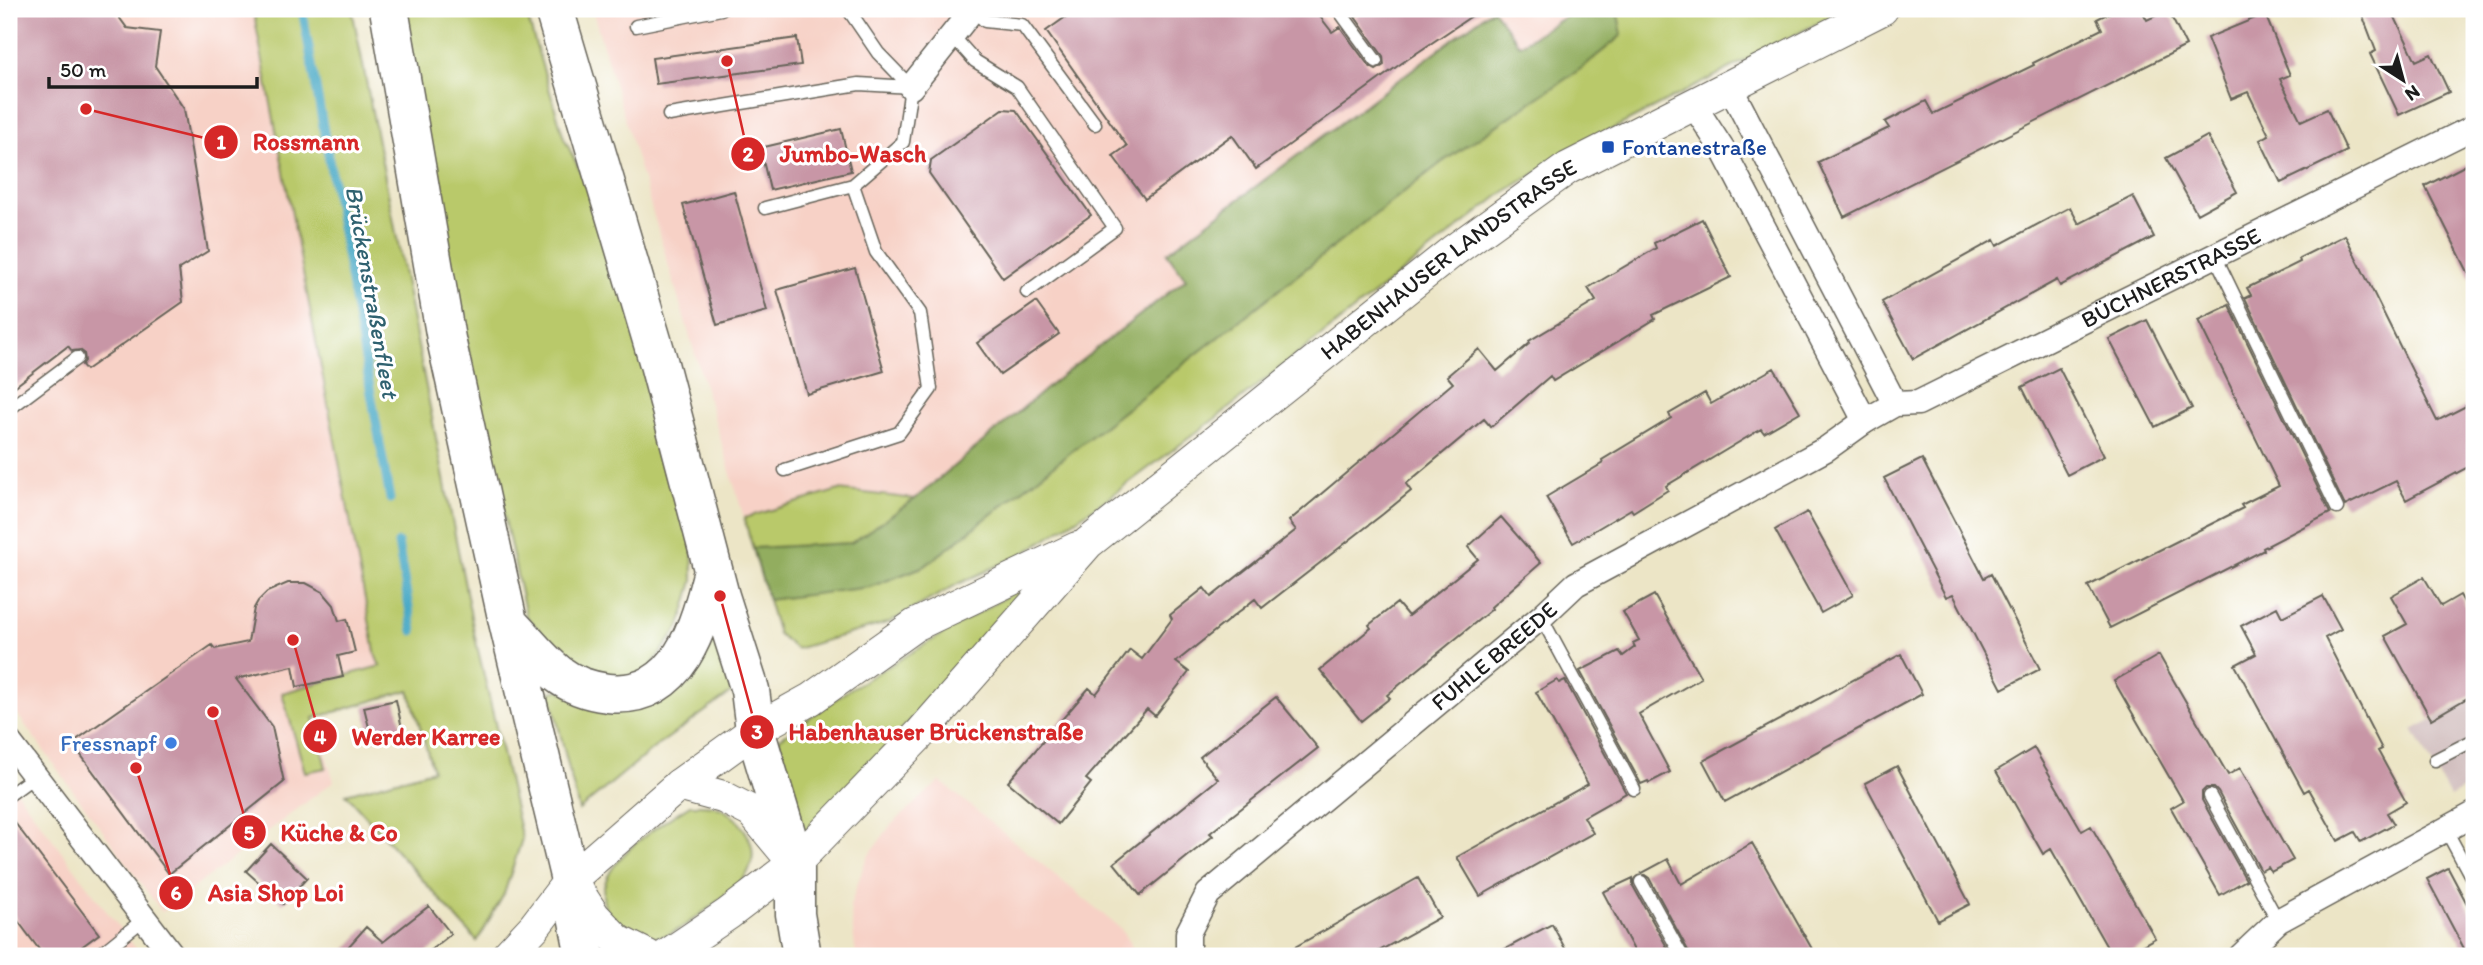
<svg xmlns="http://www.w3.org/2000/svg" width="2483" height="965" viewBox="0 0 2483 965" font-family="Itim,sans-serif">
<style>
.built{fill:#f7d1c6}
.industrial{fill:#d2bfbf}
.green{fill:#b9c96b;stroke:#6a7244;stroke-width:2}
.forest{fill:#92ad5f;stroke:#57643e;stroke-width:2}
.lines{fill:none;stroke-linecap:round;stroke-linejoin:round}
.stream{stroke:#44a7c4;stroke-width:9}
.building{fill:#c896a6}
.service-casing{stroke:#656258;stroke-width:15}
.minor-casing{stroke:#656258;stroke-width:27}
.tertiary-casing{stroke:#656258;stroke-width:34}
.primary-casing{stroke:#656258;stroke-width:41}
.service{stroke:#fff;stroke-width:12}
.minor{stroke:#fff;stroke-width:24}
.tertiary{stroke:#fff;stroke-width:32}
.primary{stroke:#fff;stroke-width:38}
.transit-dot{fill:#1a4fb4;stroke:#fff;stroke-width:2.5}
.shop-dot{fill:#3f7fe0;stroke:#fff;stroke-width:2.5}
.labels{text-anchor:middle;stroke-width:6;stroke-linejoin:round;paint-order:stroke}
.transit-label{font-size:23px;fill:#164399;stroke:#fff;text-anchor:start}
.street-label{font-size:23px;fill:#1c1c1c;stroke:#fff}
.shop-label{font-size:23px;fill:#366cbe;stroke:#fff;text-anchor:end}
.water-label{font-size:24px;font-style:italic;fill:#306270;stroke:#fff}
.leader{fill:none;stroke:#d62828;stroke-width:2.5}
.callout-dot{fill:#d62828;stroke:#fff;stroke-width:2.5}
.mark-label{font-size:21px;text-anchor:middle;font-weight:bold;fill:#fff}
.callout-label{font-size:24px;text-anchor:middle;font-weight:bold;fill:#d62828;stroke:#fff;stroke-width:6;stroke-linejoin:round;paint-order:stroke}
</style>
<rect width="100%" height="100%" fill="#fff"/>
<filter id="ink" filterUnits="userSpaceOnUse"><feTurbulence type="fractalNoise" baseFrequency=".0143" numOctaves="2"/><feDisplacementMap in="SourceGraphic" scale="14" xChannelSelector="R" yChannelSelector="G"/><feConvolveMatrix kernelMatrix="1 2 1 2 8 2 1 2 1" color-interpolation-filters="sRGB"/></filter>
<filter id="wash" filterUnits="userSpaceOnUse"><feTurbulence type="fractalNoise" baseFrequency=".00686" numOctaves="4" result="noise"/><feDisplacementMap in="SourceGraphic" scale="28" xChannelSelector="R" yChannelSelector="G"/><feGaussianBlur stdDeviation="1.57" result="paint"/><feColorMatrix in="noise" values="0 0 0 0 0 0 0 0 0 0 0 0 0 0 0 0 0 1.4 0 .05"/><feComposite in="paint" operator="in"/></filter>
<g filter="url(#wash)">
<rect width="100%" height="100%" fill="#ece5c6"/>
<path class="built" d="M9,9H268L394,671L308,698L334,781L162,912L9,703Z
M592,9H1578L1519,46L1494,9L1167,253L1186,279L1054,382L915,499L839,490L744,518Z
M9,781L107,912L142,956H9Z
M940,781L1121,929L1137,956H856L850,906L866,859L891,825Z"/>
<path class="industrial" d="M2474,697V783L2450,797L2413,730Z"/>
<path class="green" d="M253,9H352L475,637L522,839L504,894L477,941L346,794L433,770L409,690L314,718L326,768L305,772L282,693L380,666L376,657Z
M403,9H525L564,138L610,232L692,529L693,581L680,626L643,677L615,681L574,666L526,616L446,248Z
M1493,9L1519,45L1578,9H1845L1599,136L1504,192L1220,415L1104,501L1021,555L958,584L890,622L796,649L778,634L744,518L839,490L915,499L1054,382L1186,279L1167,253Z
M1024,586L1030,592L1011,614L800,837L779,739L850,689Z
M718,626L732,692L654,748L579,810L550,692L699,664Z
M690,805C698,805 709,804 717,807C741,816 762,847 748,872C740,887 683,929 667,935C660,937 652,938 645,939C636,934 619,928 613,920C574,875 659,825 690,805Z"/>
<path class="forest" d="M1493,9L1519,45L1578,9H1617L1622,35L1582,68L1441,163L925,566L870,587L768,600L753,548L851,543L915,499L1054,382L1186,279L1167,253Z"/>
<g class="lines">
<path class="stream" d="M302,9L390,499
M398,543L413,631"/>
</g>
<g id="blocks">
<path class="building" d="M9,9H113L127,28L160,32L155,66L184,109L208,251L179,269L183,302L86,370L82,365L85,361L84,353L80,350L72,351L68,346L9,391Z
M1077,9H1314L1332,32L1340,27L1369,66L1376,70L1384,65L1383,56L1355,17L1366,9H1482L1399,65L1256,169L1232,135L1145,199L1113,156L1127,146L1046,31Z
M2117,9H2141L2147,20L2168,10L2186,46L1844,217L1818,162L1889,128L1885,122L1926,101L1933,114L2034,65L2033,63L2102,29L2097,19Z
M2360,9H2391L2416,61L2431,54L2449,92L2399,115L2370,54L2376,51Z
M2265,14L2290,75L2280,79L2301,121L2327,109L2347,151L2281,183L2260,140L2269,135L2248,92L2231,99L2207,38Z
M797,38L801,65L656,84L652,58Z
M1003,109L1016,110L1091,215L1003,278L929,173L931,160Z
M841,129L851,171L770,190L760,148Z
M2207,136L2237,192L2197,214L2166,158Z
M2474,161V284L2425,186Z
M734,191L767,311L717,325L683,205Z
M2133,196L2154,237L2060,286L2057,280L1913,359L1882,302L1994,240L1997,246L2070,207L2079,224Z
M1702,219L1731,277L1653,315L1655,319L1553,381L1550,376L1491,427L1484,419L1406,484L1411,491L1383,514L1262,608L1255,599L1176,662L1189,672L1155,716L1147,709L1086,779L1091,783L1058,824L1008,782L1089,688L1096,694L1130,650L1142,659L1172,619L1170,615L1204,588L1211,597L1296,530L1289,521L1453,383L1447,376L1479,349L1497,371L1530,343L1529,341L1596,301L1588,288L1656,248L1654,243Z
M2345,235L2437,421L2474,402V464L2406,500L2396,481L2345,506L2245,298L2251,295L2247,288L2300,262L2299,258Z
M855,268L884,371L807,394L777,290Z
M1036,302L1059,334L1000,375L977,343Z
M2229,305L2330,513L2263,548L2264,550L2110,628L2088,586L2243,508L2241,505L2279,486L2198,320Z
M2147,320L2192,408L2155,427L2109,339Z
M1774,368L1800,412L1764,433L1761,429L1666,486L1668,490L1633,512L1631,509L1573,543L1546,497L1603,463L1602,460L1671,418L1669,414L1705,393L1711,404Z
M2059,368L2104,456L2067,475L2022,387Z
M1922,459L1984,578L1991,574L2040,669L2002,689L1953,594L1946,597L1884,478Z
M1807,512L1853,595L1821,613L1775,530Z
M1501,517L1541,563L1491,607L1492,609L1387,695L1390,698L1361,721L1320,670L1371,628L1369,625L1397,603L1408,616L1478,559L1468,547Z
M2424,577L2441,606L2460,595L2474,620V694L2431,719L2385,636L2407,624L2391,596Z
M288,583H306L323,592L334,605L339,621L347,619L355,652L338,656L343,677L297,687L293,666L236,679L272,727L284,782L169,874L72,743L212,645L215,649L248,642L254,608L258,601L267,592Z
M1654,595L1701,678L1639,714L1670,772L1649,783L1648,781L1641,784L1580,671L1619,651L1623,656L1635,647L1633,643L1639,640L1623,612Z
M2323,596L2341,629L2325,638L2382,749L2378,751L2406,802L2387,813L2394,824L2361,842L2355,832L2338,841L2309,789L2304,792L2235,665L2256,654L2241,626L2277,607L2282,617Z
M1901,654L1922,694L1725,802L1703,761Z
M2159,655L2228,775L2240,768L2293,860L2271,872L2268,867L2261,871L2218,792L2214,788H2206L2202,792V800L2246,880L2220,895L2171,808L2183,801L2114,681Z
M1557,680L1559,683L1565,680L1626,793L1584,817L1593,833L1480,896L1457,857L1588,784L1536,692Z
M1276,697L1318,748L1210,833L1213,836L1140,895L1114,863L1218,779L1200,757Z
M396,700L403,733L372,740L364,707Z
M2034,748L2082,831L2091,826L2155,938L2123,956H2112L2051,849L2043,854L1996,771Z
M1897,766L1970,904L1938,921L1865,783Z
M9,815L99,934L69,956H44L9,909Z
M1752,843L1803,933L1816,956H1691L1649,878L1642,873L1668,859L1681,884Z
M271,844L307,878L283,904L246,871Z
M2448,868L2474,917V956H2468L2427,879Z
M1418,878L1440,917L1370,956H1279Z
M1633,878V886L1672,956H1637L1603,892Z
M429,906L451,934L423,956H340L366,927L383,942Z
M1552,924L1569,956H1492Z"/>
</g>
</g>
<g filter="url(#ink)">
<use href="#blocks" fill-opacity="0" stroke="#656258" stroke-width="2"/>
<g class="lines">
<defs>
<path id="service" d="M848,9L878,53L911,87
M972,9L985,21L1022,25L1095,124
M1338,9L1376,61
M636,26L721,9
M951,34L975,61L1017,87L1115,228L1027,292
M669,115L859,84L911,87
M765,208L853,185
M2215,256L2337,508
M9,409L77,358
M785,470L899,433L931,389L920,313L876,252L853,185L903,142L911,87
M1541,617L1634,789
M2435,760L2474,740
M9,795L35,776
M2210,796L2278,921
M2446,830L2474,882
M1641,882L1682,956
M9,953L12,956
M98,956L144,919"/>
<g id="minor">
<path d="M1729,85L1895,404"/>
<path d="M911,87L973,9"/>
<path d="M1693,104L1724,152L1865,421"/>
<path d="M9,742L173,956"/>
<path id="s1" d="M1188,956V933L1208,894L1541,617L1576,584L1826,449L1865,421L1895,404L1918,403L2474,127"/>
<path d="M2241,956L2278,921L2474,814"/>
</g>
<g id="tertiary">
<path d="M679,785L723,797L752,812L791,859"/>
<path d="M573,884L594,916L618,941L648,956"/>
<path d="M507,956L534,927L570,880L679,785L755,730L811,699L915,625L1077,548"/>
<path id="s2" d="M666,956L728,914L795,863L920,734L1088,543L1453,251L1568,168L1882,9"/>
</g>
<path id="primary" d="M389,9L446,339L508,622L570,880L585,956
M554,9L659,364L720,596L750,690L755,730L795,863V914L802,956
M509,624C525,640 540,660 558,674C572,685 592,691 608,693C680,700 699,626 713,571"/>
</defs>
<use href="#service" class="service-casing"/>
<use href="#minor" class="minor-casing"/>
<use href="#tertiary" class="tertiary-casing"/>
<use href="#primary" class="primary-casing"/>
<use href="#service" class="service"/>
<use href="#minor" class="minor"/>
<use href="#tertiary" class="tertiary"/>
<use href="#primary" class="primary"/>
</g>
</g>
<rect class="transit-dot" x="1601" y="140" width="14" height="14" rx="3.5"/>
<circle class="shop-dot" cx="171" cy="743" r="7"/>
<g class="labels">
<g class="transit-label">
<text x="1622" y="155">Fontanestraße</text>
</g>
<g class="street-label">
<text dy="8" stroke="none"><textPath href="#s2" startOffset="1052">HABENHAUSER LANDSTRASSE</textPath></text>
<text dy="8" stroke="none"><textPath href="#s1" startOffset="1220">BÜCHNERSTRASSE</textPath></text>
<text dy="8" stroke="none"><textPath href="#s1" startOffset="439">FUHLE BREEDE</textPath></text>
</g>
<g class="shop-label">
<text x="157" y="751">Fressnapf</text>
</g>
<g class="water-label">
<text transform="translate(372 292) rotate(80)" y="8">Brückenstraßenfleet</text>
</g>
</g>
<path class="leader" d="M86 109L221 142M727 61L748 154M720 596L757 732M293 640L320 736M213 712L249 832M136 768L176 893"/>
<g class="callout-dot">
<circle cx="86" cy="109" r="7"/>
<circle cx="727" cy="61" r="7"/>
<circle cx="720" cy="596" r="7"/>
<circle cx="293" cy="640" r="7"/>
<circle cx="213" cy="712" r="7"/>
<circle cx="136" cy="768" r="7"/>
<circle cx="221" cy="142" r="18"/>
<circle cx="748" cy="154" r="18"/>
<circle cx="757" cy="732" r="18"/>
<circle cx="320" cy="736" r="18"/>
<circle cx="249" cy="832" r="18"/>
<circle cx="176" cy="893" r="18"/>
</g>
<g class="mark-label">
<text x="221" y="149">1</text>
<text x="748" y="161">2</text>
<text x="757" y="739">3</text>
<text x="320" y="744">4</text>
<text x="249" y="840">5</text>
<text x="176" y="900">6</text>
</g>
<g class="callout-label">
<text x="306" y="150">Rossmann</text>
<text x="853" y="162">Jumbo-Wasch</text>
<text x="936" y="740">Habenhauser Brückenstraße</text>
<text x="426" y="745">Werder Karree</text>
<text x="339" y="841">Küche &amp; Co</text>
<text x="276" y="901">Asia Shop Loi</text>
</g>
<rect width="2483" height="965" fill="none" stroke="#fff" stroke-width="35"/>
<g transform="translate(2403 80) rotate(144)" stroke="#ffffff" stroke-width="5" paint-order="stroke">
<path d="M0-5L12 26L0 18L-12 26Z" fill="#1c1c1c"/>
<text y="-10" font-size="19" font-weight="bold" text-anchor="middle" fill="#1c1c1c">N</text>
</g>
<path d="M49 77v10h208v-10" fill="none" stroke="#1c1c1c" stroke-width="3.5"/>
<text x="60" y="77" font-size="21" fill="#1c1c1c" stroke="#ffffff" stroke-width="5" paint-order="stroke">50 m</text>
</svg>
